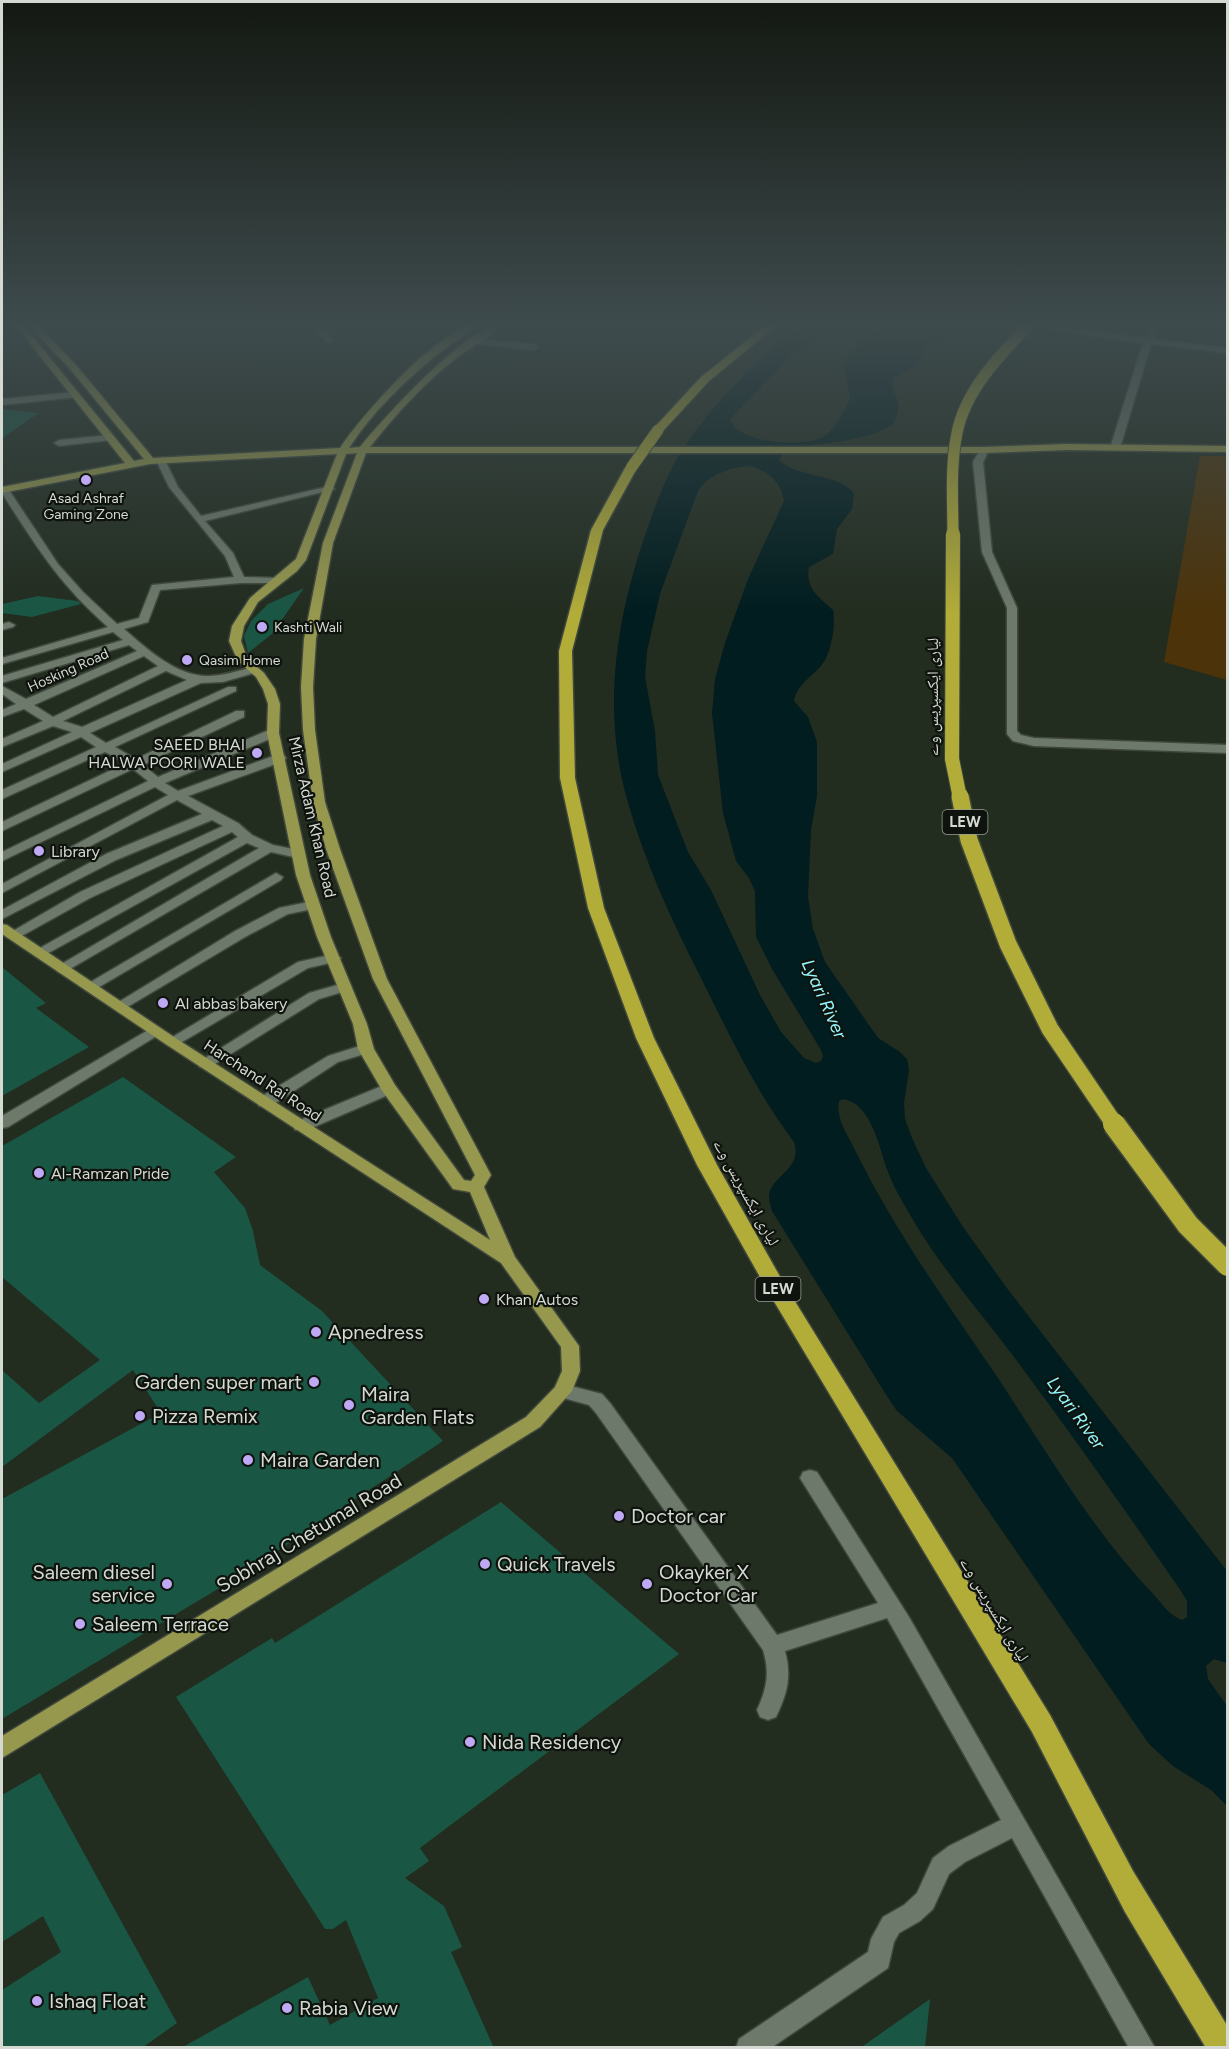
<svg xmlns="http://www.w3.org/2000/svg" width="1229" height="2049" viewBox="0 0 1229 2049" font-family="Figtree,'Noto Naskh Arabic',sans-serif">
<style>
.green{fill:#4c330a}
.water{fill:#011d1f;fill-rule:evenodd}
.building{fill:#1a5644}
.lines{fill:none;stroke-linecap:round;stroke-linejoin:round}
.minor-casing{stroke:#40483d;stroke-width:3}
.major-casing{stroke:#40483d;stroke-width:3}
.highway-casing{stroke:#40483d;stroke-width:3}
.minor{fill:#6d796a;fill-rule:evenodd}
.major{fill:#96984d;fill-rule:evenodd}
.highway{fill:#b2ac39;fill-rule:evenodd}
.highway-bridge-far3-casing{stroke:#40483d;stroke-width:13;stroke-linecap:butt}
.highway-bridge-far2-casing{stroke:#40483d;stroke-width:16;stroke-linecap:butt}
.highway-bridge-far1-casing{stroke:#40483d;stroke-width:20;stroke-linecap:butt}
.highway-bridge-casing{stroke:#40483d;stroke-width:25;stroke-linecap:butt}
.highway-bridge-far3{stroke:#b2ac39;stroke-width:11}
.highway-bridge-far2{stroke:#b2ac39;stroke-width:14}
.highway-bridge-far1{stroke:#b2ac39;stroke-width:17}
.highway-bridge{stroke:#b2ac39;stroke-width:22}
.poi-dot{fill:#bfa9f4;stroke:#0f130d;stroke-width:2}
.labels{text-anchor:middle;stroke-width:4.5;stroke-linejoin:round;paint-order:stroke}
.far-poi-label{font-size:14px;fill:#d4dad2;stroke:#0f130d;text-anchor:start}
.far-street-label{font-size:14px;fill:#d4dad2;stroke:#0f130d}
.shield{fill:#0f130d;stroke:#999e97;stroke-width:1.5}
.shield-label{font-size:15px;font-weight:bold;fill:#d4dad2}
.street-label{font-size:16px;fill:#d4dad2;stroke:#0f130d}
.poi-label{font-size:16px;fill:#d4dad2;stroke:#0f130d;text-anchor:start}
.water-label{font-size:18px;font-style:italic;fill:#95f6fd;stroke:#0f130d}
.near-poi-label{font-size:20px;fill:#d4dad2;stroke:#0f130d;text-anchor:start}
.near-street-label{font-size:20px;fill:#d4dad2;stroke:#0f130d}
</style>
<rect width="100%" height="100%" fill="#222c1f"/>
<path class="green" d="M1200,456H1227V680L1164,662Z"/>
<path class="water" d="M800,326H830L793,354L730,419C735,443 804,448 823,437C836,429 843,413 850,399L844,367L849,355L870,334L885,326H953L926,347L916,366L893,378C889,396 907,398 893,424C861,445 820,440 784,451L779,460C799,479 840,473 854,494L852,509L837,529L833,554L809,567C805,589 819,597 833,610C836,626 831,657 819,668C809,679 797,685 794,701L808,717L817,742V796L811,830L808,897L813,929L825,962L878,1038L900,1052L907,1059L909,1070L904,1103L905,1119L912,1138L926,1168L963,1227L1009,1291L1227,1571V1663L1214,1659L1206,1666L1208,1679L1227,1706V1806L1211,1790L1173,1766L1149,1744L952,1458L897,1411L885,1393L772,1211C771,1207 769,1200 769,1196C771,1175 803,1170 794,1142C756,1092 729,1034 701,978C672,921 644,861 627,799C601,707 617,613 649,524C658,498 668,472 683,449C715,401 755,362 800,326ZM749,466C766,470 782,482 784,501L748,579L725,643L715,679L712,713L723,813L736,861L749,878L755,891L756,937L772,969L821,1050L823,1056L821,1061L816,1063L804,1058L781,1032L760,995L711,890L688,852L658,775L655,731L645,677L647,651L660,594L698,491C709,474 729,468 749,466ZM843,1099C871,1103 879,1147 887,1169C892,1184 901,1199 909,1213C938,1265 979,1310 1014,1357C1071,1433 1125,1510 1179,1588L1187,1601V1617L1182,1620C1169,1615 1164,1606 1155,1596C1092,1530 1046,1451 996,1375C946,1302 895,1231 856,1152C849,1137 835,1118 839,1101Z"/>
<path class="building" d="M2,409L39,413L2,438Z
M304,588L272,634L248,653L244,636L251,621L268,604Z
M38,596L78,601L81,604L32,617L2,613V604Z
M2,967L46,1003L36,1008L89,1047L2,1096Z
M123,1077L236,1157L214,1172L245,1208L253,1231L260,1265L322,1311L443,1441L241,1575L2,1719V1499L161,1413L133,1370L2,1467V1370L39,1403L100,1360L2,1277V1146Z
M501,1502L679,1654L420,1848L429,1861L405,1878L444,1906L462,1947L451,1952L494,2048H181L308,1977L330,2025L378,1998L346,1920L333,1929H325L176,1697L272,1638L275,1643Z
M40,1773L177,2023L142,2048H2V1990L61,1952L43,1916L2,1942V1795Z
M930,1999L925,2048H860Z"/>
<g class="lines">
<defs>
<path id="minor" d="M315,326H323L333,340L332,342H326Z
M1152,326H1160L1153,339L1228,348V353L1151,344L1120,448L1112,450L1110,448L1143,343L1057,331L1053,329L1057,327L1146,338Z
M473,339L534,344L538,347L534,350L470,343V339Z
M75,392L78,393V397L2,405V399Z
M109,435L112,436V440L59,446L54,443L59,440Z
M984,447L989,450L983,462L992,552L1017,608V731L1021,735L1034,738L1228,745V753L1034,746L1013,741L1007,734V608L982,552L973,462L981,448Z
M158,458H164L178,487L201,516L330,486L335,489L205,521L233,553L244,577L277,578L282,581L281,583H241L160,590L148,622L124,629C147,649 176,676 208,676C224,676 239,670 254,667L258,668V672L223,682L201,683L90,733L106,743L228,687H236V691L115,747L136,759L236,711H244V717L143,765L158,777L269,730H277V736L165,783L178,791L276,755H284L286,758L284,761L188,796L238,823L252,835L273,845L303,851L305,854L298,858L271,852L63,973L58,972L56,969L58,966L259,848L247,843L43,956L38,957L31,953L238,837L232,832L90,898L18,938H8L6,935L80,892L223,826L212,820L116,860L2,919V910L106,854L202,814L177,800L2,893V884L168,795L155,787L2,861V852L148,781L133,769L2,831V822L126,763L105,752L2,799V790L96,747L81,737L2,772V764L72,732L53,726L2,747V739L43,721L24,709L2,717V710L16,704L2,694V686L26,699L137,651L129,645L2,683V676L123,640L113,632L2,664V658L108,627C59,584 36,546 2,493V487H7L58,564L83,592L117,624L139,618L152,585L234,577L225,556L169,487L156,460ZM144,656L158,666L53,717L34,705ZM166,671L187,680L82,727L63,721Z
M9,622L15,625L13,627L2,630V624Z
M276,873L283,877L281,880L94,990L89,991L82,987Z
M313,901L318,902L320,905L318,908L288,914L245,937L124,1009L119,1011L112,1006L235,931L279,908Z
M334,954L341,958L339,961L308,968L177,1045H167L164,1042L298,962Z
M344,983L351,987L349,990L319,999L210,1067H200L197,1063L309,993Z
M155,1026L163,1031L160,1034L8,1127L2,1128V1116Z
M366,1044L374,1049L371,1052L338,1062L271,1106H259L257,1102L259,1098L328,1056Z
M389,1083L397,1088L395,1092L307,1130H295L293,1126L295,1122Z
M563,1384L602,1394L610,1403L777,1635L878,1603L800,1478L803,1472L810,1470L817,1472L909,1617L1155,2048H1129L1012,1838L965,1862L949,1874L933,1909L920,1921L899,1933L894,1942L888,1968L771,2048H736L739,2039L868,1952L871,1939L883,1917L904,1905L917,1893L933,1858L949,1846L1001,1820L887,1618L785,1651C792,1677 787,1694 776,1717L768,1720L760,1717L757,1710C767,1688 770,1673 763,1650L596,1413L589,1405L556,1396L554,1391L556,1386Z"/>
<path id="major" d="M16,326H24L134,461L144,459L70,369L30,326H38L76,365L153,458L340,448C359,419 441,324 476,326C465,336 450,344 439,353C405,381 373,411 349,448L360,447C383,419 466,326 501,326C490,338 472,346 459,356C425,382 396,414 370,447H984L1068,444L1228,446V452L1068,450L984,453H366L333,543L316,639L313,687L315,730L325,802L340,849L387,979L491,1175L484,1187L515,1257L579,1346L580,1371L572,1391L540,1427L2,1758V1736L526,1417L555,1387L562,1371L561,1347L501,1263L167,1045L2,934V924L7,925L177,1039L490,1240L470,1192L453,1189L383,1092L358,1049L353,1024L317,937L296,875L267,733L268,704L263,689L256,677L238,661L229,641L232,626L250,598L296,559L337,454L150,464L2,493V487L125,463ZM357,453L323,543L304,639L301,687L303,730L313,802L326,849L373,979L475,1175L471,1181L464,1180L395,1085L374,1049L367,1024L331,937L310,875L279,733L280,704L275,689L264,673L247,658L241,641L244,626L258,602L297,571L306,560L346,454Z"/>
<path id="highway" d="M765,326H776L709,381L662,432H654V428L701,377Z
M631,465L637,468L603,530L572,651L575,778L604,908L654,1038L717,1165L783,1282L1050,1715L1133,1871L1228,2027V2048H1206L1125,1912L1032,1732L769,1293L697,1165L636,1038L588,908L560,778L559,651L591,530L625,468Z"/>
</defs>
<use href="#minor" class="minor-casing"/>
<use href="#major" class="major-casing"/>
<use href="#highway" class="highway-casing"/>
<use href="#minor" class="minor"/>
<use href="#major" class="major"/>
<use href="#highway" class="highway"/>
<defs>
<path id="highway-bridge-far3" d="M631,468L658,430
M953,536C953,502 950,467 957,433C965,391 999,356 1028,326"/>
<path id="highway-bridge-far2" d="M953,534L952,759L960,798"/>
<path id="highway-bridge-far1" d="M960,796L969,840L1008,944L1050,1029L1115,1125"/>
<path id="highway-bridge" d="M1114,1124L1188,1225L1228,1265"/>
</defs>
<use href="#highway-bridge-far3" class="highway-bridge-far3-casing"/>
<use href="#highway-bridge-far2" class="highway-bridge-far2-casing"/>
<use href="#highway-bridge-far1" class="highway-bridge-far1-casing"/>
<use href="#highway-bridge" class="highway-bridge-casing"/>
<use href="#highway-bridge-far3" class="highway-bridge-far3"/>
<use href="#highway-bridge-far2" class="highway-bridge-far2"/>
<use href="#highway-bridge-far1" class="highway-bridge-far1"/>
<use href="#highway-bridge" class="highway-bridge"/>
</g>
<linearGradient id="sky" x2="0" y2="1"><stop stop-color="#131811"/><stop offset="0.53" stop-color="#3e4b4d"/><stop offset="1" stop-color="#3e4b4d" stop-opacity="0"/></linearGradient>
<rect width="1229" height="613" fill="url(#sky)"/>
<g class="poi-dot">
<circle cx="86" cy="480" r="6"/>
<circle cx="262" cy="627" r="6"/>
<circle cx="187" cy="660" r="6"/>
<circle cx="257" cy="753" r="6"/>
<circle cx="39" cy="851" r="6"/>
<circle cx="163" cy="1003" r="6"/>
<circle cx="39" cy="1173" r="6"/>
<circle cx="484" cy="1299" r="6"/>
<circle cx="316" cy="1332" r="6"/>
<circle cx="314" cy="1382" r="6"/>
<circle cx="349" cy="1405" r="6"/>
<circle cx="140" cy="1416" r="6"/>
<circle cx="248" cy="1460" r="6"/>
<circle cx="619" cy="1516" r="6"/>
<circle cx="485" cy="1564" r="6"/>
<circle cx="167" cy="1584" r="6"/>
<circle cx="647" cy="1584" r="6"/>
<circle cx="80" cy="1624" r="6"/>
<circle cx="470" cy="1742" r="6"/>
<circle cx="37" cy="2001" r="6"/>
<circle cx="287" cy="2008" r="6"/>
</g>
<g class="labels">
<g class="far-poi-label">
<text x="86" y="503" text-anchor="middle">Asad Ashraf<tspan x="86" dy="16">Gaming Zone</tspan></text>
<text x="274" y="632">Kashti Wali</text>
<text x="199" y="665">Qasim Home</text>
</g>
<g class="far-street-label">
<text transform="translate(68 670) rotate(-24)" y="5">Hosking Road</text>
</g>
<g class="shield">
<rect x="942.5" y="810" width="45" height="24" rx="4.5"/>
<rect x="755.5" y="1277" width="45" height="24" rx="4.5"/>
</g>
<g class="shield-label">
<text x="965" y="827">LEW</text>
<text x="778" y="1294">LEW</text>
</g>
<g class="street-label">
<text transform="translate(932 697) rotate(-90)" y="6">لیاری ایکسپریس وے</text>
<text transform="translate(313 817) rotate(77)" y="6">Mirza Adam Khan Road</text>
<text transform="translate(263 1080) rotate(33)" y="6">Harchand Rai Road</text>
<text transform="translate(747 1192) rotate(61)" y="6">لیاری ایکسپریس وے</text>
<text transform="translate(995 1609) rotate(59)" y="6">لیاری ایکسپریس وے</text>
</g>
<g class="poi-label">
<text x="245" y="750" text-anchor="end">SAEED BHAI<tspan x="245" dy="18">HALWA POORI WALE</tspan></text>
<text x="51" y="857">Library</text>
<text x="175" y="1009">Al abbas bakery</text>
<text x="51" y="1179">Al-Ramzan Pride</text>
<text x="496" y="1305">Khan Autos</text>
</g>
<g class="water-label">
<text transform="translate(824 999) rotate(66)" y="6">Lyari River</text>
<text transform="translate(1076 1413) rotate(54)" y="6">Lyari River</text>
</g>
<g class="near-poi-label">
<text x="328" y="1339">Apnedress</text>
<text x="302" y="1389" text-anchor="end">Garden super mart</text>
<text x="361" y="1401">Maira<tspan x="361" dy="23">Garden Flats</tspan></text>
<text x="152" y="1423">Pizza Remix</text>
<text x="260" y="1467">Maira Garden</text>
<text x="631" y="1523">Doctor car</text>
<text x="497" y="1571">Quick Travels</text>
<text x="155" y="1579" text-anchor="end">Saleem diesel<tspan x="155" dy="23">service</tspan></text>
<text x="659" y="1579">Okayker X<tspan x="659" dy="23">Doctor Car</tspan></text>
<text x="92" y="1631">Saleem Terrace</text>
<text x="482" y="1749">Nida Residency</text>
<text x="49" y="2008">Ishaq Float</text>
<text x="299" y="2015">Rabia View</text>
</g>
<g class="near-street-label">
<text transform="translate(309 1533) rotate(-31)" y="7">Sobhraj Chetumal Road</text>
</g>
</g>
<rect width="1229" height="2049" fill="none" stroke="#d4dad2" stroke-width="6"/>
</svg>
